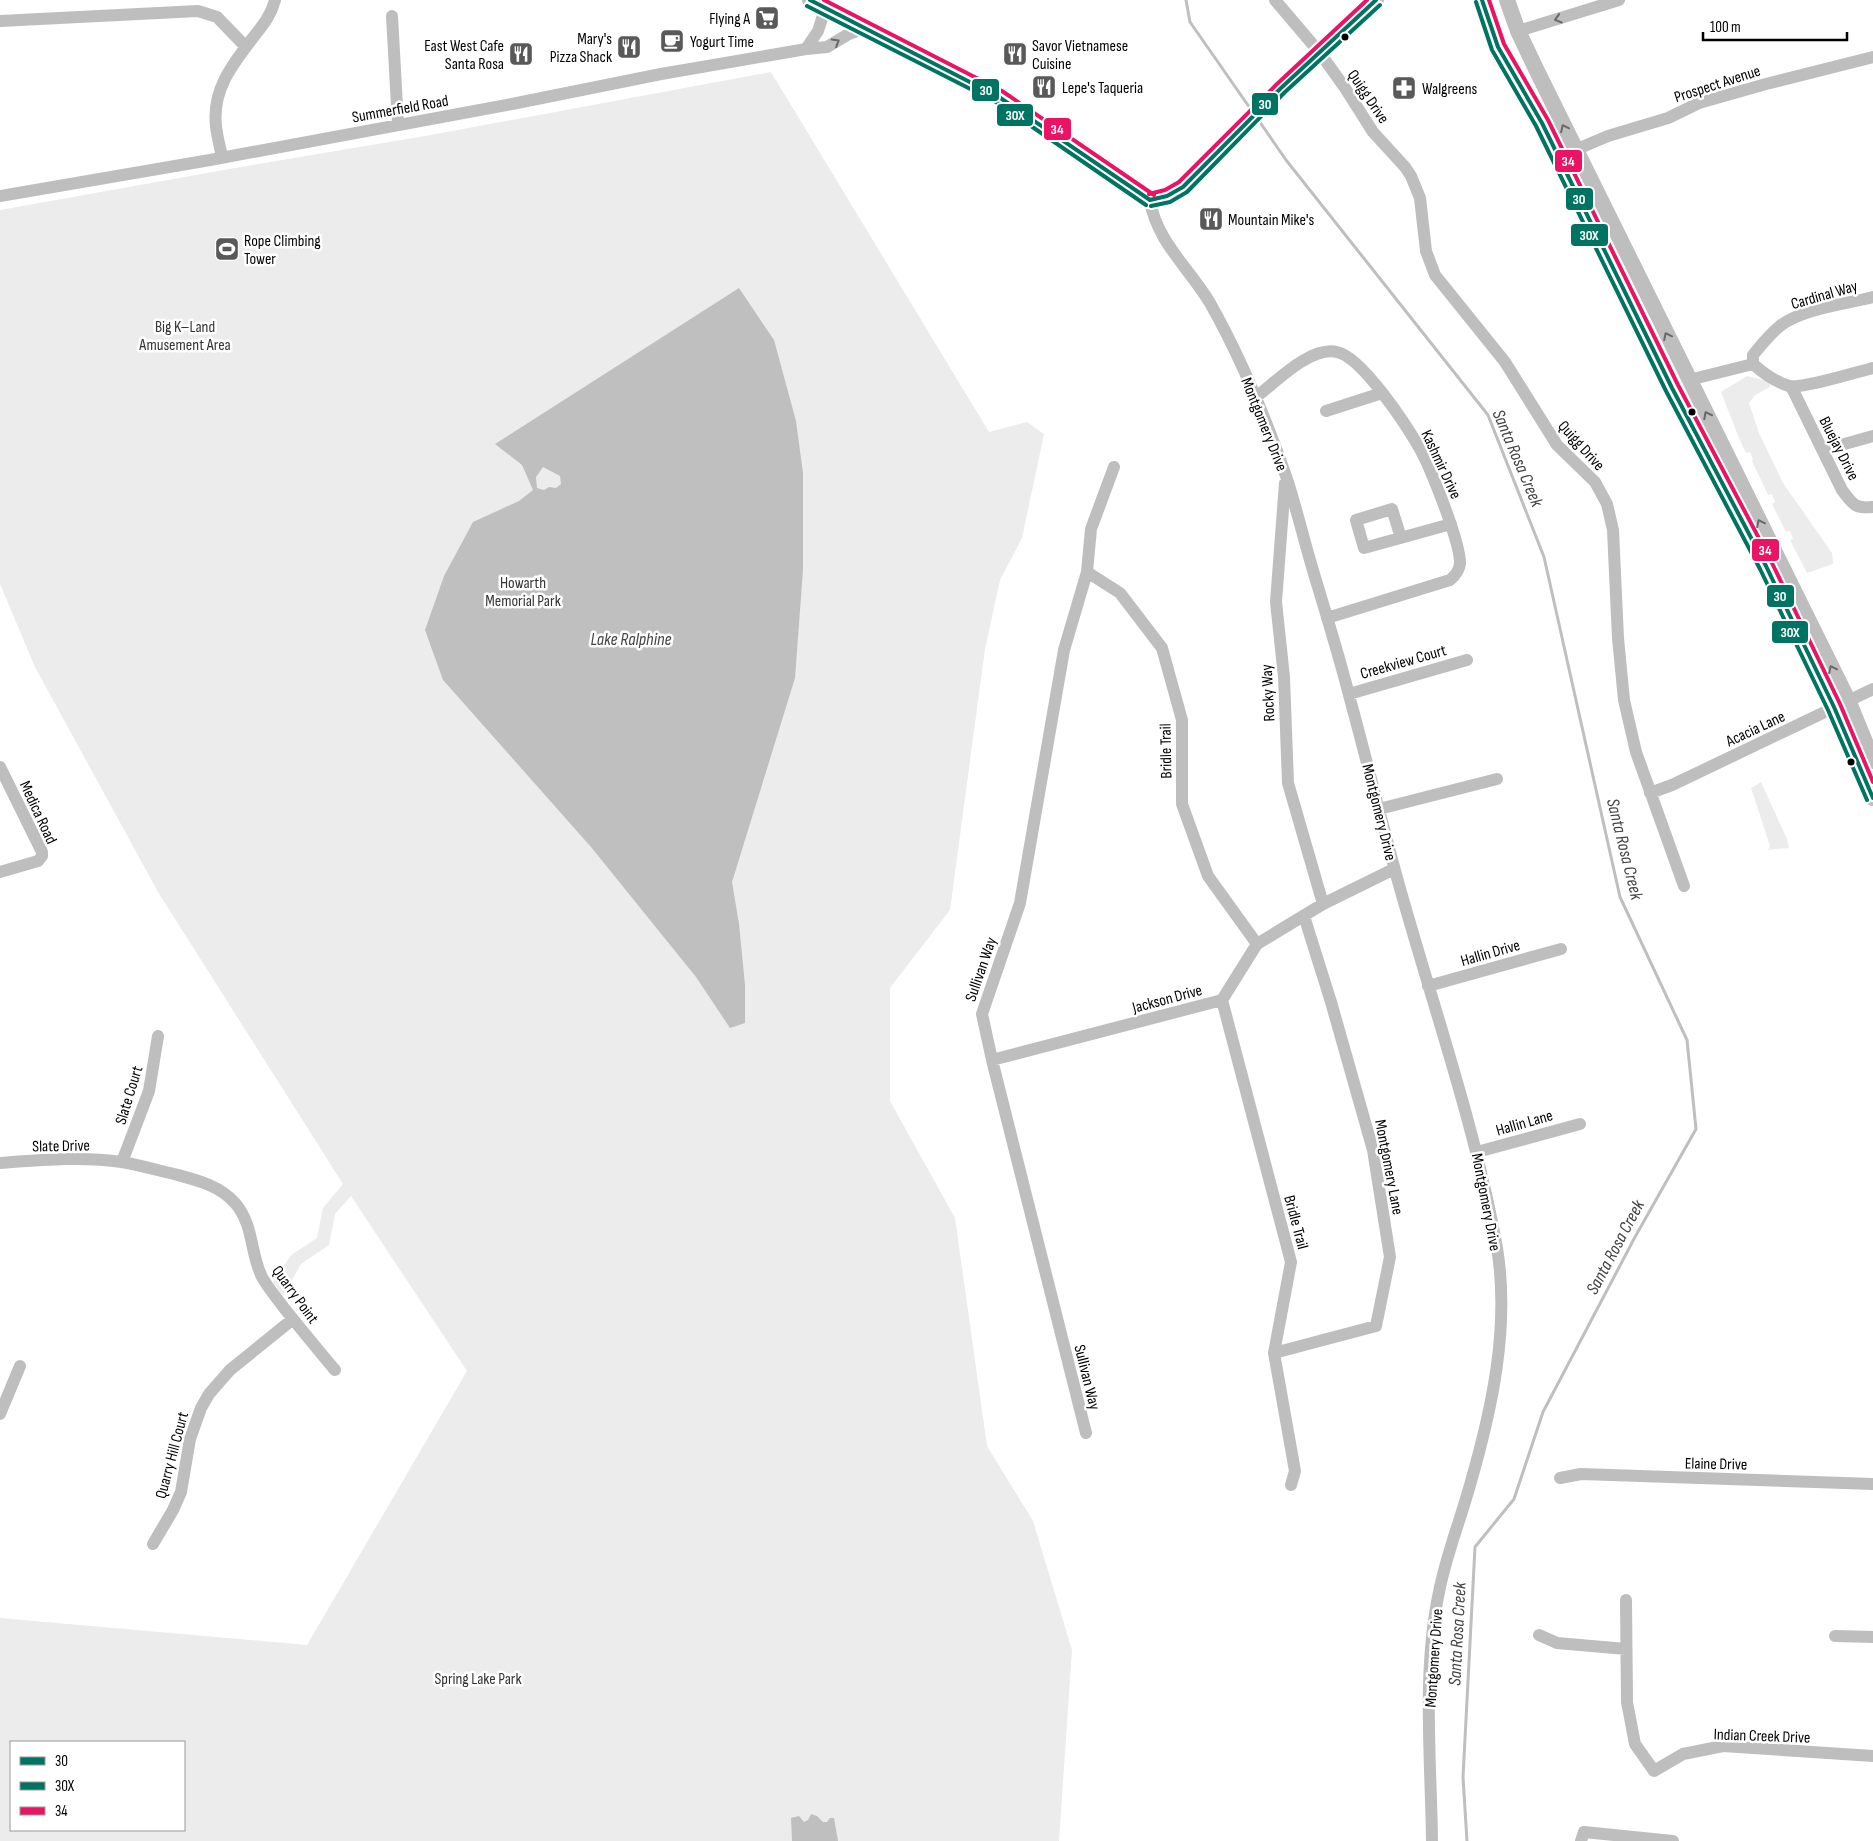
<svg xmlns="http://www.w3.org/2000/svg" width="1873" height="1841" viewBox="0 0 1873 1841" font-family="'Sofia Sans Condensed',sans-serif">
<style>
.green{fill:#ececec;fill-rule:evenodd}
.water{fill:#bfbfbf;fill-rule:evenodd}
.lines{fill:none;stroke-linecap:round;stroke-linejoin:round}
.stream{stroke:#bfbfbf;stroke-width:3}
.minor{stroke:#bebebe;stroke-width:12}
.major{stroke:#bebebe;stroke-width:16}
.bus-1-casing{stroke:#fff;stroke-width:8}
.bus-2-casing{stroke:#fff;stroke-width:8}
.bus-3-casing{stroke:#fff;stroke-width:8}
.bus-1{stroke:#007363;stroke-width:4}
.bus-2{stroke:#007363;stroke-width:4}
.bus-3{stroke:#eb1464;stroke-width:4}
.oneway{stroke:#686868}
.bus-dot{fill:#000;stroke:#fff;stroke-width:2}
.labels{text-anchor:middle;stroke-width:5;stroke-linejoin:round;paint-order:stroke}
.poi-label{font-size:16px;fill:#000;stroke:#fff;text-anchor:start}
.street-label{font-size:16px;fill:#000;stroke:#fff}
.park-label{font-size:16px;fill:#333;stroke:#fff}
.water-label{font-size:18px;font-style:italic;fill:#444;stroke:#fff}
.line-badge{stroke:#fff;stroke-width:2}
.badge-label{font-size:14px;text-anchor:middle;font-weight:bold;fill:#fff}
</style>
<rect width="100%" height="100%" fill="#fff"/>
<path class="green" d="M771,72L989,432L1027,422L1044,434L1022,538L1000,580L985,649L950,910L890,988V1101L955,1218L987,1446L1033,1521L1072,1650L1059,1841H0V1618L307,1645L467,1371L351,1196L335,1214L329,1245L301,1264L283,1296L273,1282L291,1255L317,1238L323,1208L343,1184L158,892L35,667L0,584V210L235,168L425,136ZM11,1742H184V1830H11Z
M1747,376L1760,379L1770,383V387L1755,395L1749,403L1759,433L1783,483L1832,553L1833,564L1807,573L1790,540L1793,539L1790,531L1786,532L1772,504L1775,502L1772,494L1768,495L1752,461L1753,460L1750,452L1746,453L1739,438L1721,392Z
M1761,782L1787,839L1789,848L1768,850L1770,846L1751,788Z"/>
<path class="water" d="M739,288L774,340L796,421L803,473V570L795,678L732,882L739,924L745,985V1023L730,1028L696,977L591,847L443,680L425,630L444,576L473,522L519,501L533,490L522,465L495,444ZM543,467L560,476L561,484L556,488L549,487L544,490L537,488L536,477Z
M811,1814L817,1816L823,1822H827L830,1818H834L838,1841H792L791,1818L799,1816L804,1822L808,1820Z"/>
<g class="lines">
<path class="stream" d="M1186,0L1190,22L1252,111
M1257,118L1286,160L1488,415L1544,557L1620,897L1687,1040L1696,1129L1635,1237L1543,1412L1514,1499L1475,1547L1463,1777L1467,1841"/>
<path class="minor" d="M1275,0L1320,53L1345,88L1373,132L1405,167L1411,176L1420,198L1426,251L1435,275L1505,362L1557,445L1595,482L1607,504L1613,530L1618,638L1624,700L1636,752L1684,886
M392,16L398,124
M0,21L198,11L217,17L246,47
M1518,31L1619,0
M806,49L818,31L828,0
M1575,150L1608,136L1668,118L1699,103L1766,84L1873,57
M222,157C220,147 217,136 216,126C212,91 231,66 252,39C262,26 271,16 275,0
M0,196L210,160L512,104L661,74L806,49L827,47L847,35L865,28
M1150,200C1156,241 1190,269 1210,303C1240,356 1266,419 1286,476C1296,506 1303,537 1312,567C1325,611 1339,655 1350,699C1366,757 1380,816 1396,874C1430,998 1474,1120 1497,1248C1510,1327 1492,1409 1470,1485C1460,1521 1446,1556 1439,1592C1422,1672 1431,1759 1432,1841
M1753,364C1763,373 1776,382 1789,386C1802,389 1857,372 1873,368
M1689,380L1753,364V355C1761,345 1770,334 1780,326C1801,309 1846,304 1873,297
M1791,386L1842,490C1853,504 1854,509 1873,507
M1256,397C1276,382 1310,346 1337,352C1362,357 1407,426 1420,449C1431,469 1461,544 1460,564C1459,571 1456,575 1450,580L1327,618
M1326,411L1382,393
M1823,450L1873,436
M1285,483L1276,602L1284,677L1288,783L1323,904
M1401,538L1392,509L1356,520L1364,548L1451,524
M1087,572L1120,593L1162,648L1182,720V804L1208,876L1257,944
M1349,694L1467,660
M0,767L42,852V856L38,861L0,872
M1650,793L1672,785L1873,689
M1379,809L1497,779
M1428,986L1561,949
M1222,1000L1291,1262L1274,1353L1295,1471L1291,1485
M992,1060L1222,1000L1257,944L1323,904L1394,869
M1477,1152L1580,1124
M122,1162L149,1091L158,1036
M0,1163C40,1160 82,1156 122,1162C139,1165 157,1170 174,1174C196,1180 219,1185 235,1203C254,1225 250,1253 262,1277C268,1288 277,1298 284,1308C301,1329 318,1350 335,1370
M1274,1353L1376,1326L1390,1257L1373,1150L1331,1002L1304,916
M0,1414L20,1366
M1086,1433L992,1060L982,1014L1020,903L1064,650L1087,572L1091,529L1114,467
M1560,1478L1581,1474L1873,1484
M153,1544L173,1510L181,1492L190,1439L201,1408L209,1394L230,1370L293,1319
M1626,1600L1627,1702L1635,1744L1654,1771L1683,1754L1723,1746L1873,1756
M1539,1635L1557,1643L1626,1649
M1835,1636L1873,1637
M1581,1841L1584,1832L1673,1841"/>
<path class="major" d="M810,0L999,97L1150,200L1167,196L1183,187L1281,88L1376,0
M1482,0L1498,47L1542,123L1672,388L1766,566L1834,707L1873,798
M1507,0L1518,31L1536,69L1848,700L1873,761"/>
<defs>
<path id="bus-1" d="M810,0L999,97L1150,200
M1482,0L1498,47L1542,123L1672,388L1766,566L1834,707L1873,798
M1150,200L1167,196L1183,187L1281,88L1376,0"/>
<path id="bus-2" d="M1476,2L1492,50L1536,126L1666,391L1760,569L1828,710L1867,800
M807,6L996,102L1146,205
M1151,206L1170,202L1187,192L1285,92L1380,5"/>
<path id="bus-3" d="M824,0L1002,91L1154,195
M1489,0L1504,44L1548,120L1678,385L1772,563L1840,704L1873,782
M1149,194L1165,190L1179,182L1277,84L1367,0"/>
</defs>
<use href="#bus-1" class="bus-1-casing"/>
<use href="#bus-2" class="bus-2-casing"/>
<use href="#bus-3" class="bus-3-casing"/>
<use href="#bus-1" class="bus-1"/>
<use href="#bus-2" class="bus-2"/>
<use href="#bus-3" class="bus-3"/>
</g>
<defs><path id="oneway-chevron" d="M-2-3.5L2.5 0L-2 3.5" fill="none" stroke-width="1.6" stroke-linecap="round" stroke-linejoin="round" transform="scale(1.25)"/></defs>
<g class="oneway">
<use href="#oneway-chevron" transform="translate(1558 19) rotate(163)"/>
<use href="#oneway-chevron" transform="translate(836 42) rotate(-31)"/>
<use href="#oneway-chevron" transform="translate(1564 128) rotate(-116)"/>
<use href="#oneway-chevron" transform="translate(1667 336) rotate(-116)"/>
<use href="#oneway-chevron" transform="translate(1707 415) rotate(-117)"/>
<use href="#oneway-chevron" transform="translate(1760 523) rotate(-116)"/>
<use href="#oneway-chevron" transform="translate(1832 669) rotate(-116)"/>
</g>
<defs>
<symbol id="supermarket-square" viewBox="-11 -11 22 22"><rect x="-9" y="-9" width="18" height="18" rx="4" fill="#595959" stroke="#fff"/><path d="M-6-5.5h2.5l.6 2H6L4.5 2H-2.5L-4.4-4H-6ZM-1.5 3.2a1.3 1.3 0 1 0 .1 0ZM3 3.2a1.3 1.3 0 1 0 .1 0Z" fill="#fff"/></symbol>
<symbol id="cafe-square" viewBox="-11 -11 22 22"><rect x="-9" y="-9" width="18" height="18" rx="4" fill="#595959" stroke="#fff"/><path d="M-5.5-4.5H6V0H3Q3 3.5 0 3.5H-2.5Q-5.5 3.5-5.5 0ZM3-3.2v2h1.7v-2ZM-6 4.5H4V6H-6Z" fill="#fff"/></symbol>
<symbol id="restaurant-square" viewBox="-11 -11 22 22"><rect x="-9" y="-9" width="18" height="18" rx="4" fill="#595959" stroke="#fff"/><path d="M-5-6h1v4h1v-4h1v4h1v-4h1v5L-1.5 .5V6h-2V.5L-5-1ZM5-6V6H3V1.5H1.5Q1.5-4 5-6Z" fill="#fff"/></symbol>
<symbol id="pharmacy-square" viewBox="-11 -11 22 22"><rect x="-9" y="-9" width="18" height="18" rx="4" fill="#595959" stroke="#fff"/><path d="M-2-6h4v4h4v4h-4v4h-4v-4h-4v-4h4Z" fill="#fff"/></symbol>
<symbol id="stadium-square" viewBox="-11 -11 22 22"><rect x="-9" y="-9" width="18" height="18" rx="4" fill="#595959" stroke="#fff"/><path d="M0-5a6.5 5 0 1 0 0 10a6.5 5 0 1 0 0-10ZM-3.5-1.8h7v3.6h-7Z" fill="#fff"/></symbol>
</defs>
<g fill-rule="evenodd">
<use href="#supermarket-square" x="753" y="4" width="28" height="28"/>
<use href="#cafe-square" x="658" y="27" width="28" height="28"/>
<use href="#restaurant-square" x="615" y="33" width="28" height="28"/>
<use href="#restaurant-square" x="507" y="40" width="28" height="28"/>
<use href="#restaurant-square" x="1001" y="40" width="28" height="28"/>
<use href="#restaurant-square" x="1030" y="73" width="28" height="28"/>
<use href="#pharmacy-square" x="1390" y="74" width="28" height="28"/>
<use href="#restaurant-square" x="1197" y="205" width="28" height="28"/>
<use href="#stadium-square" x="213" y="235" width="28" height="28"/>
</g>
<g class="bus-dot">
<circle cx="1345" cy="37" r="4.5"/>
<circle cx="1692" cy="412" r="4.5"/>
<circle cx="1851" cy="762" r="4.5"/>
</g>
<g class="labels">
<g class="poi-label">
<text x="750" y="24" text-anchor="end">Flying A</text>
<text x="612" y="44" text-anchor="end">Mary's<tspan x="612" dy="18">Pizza Shack</tspan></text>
<text x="690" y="47">Yogurt Time</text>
<text x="504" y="51" text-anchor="end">East West Cafe<tspan x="504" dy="18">Santa Rosa</tspan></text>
<text x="1032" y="51">Savor Vietnamese<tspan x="1032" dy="18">Cuisine</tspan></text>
<text x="1062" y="93">Lepe's Taqueria</text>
<text x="1422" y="94">Walgreens</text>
<text x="1228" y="225">Mountain Mike's</text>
<text x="244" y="246">Rope Climbing<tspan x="244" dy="18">Tower</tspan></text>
</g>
<g class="street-label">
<text transform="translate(1717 83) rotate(-18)" y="6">Prospect Avenue</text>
<text transform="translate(1369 96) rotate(56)" y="6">Quigg Drive</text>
<text transform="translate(400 108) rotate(-10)" y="6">Summerfield Road</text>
<text transform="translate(1824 294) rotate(-16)" y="6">Cardinal Way</text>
<text transform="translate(1265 424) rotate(68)" y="6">Montgomery Drive</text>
<text transform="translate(1582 445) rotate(48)" y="6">Quigg Drive</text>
<text transform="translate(1840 448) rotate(63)" y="6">Bluejay Drive</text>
<text transform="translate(1442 464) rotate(65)" y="6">Kashmir Drive</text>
<text transform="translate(1403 661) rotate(-16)" y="6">Creekview Court</text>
<text transform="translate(1267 693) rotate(-93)" y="6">Rocky Way</text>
<text transform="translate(1755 728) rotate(-25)" y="6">Acacia Lane</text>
<text transform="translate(1165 751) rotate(-91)" y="6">Bridle Trail</text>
<text transform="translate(39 812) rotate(65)" y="6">Medica Road</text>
<text transform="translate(1380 812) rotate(76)" y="6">Montgomery Drive</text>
<text transform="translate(1490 952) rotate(-16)" y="6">Hallin Drive</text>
<text transform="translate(980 969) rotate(-71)" y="6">Sullivan Way</text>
<text transform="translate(1167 998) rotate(-15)" y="6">Jackson Drive</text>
<text transform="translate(128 1095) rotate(-73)" y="6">Slate Court</text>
<text transform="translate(1524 1122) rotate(-16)" y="6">Hallin Lane</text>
<text transform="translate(61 1145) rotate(-1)" y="6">Slate Drive</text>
<text transform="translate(1390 1167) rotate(79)" y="6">Montgomery Lane</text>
<text transform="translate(1487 1202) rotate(79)" y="6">Montgomery Drive</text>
<text transform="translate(1297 1222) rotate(75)" y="6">Bridle Trail</text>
<text transform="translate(296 1294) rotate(54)" y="6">Quarry Point</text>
<text transform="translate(1088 1377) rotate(76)" y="6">Sullivan Way</text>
<text transform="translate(171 1455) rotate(-75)" y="6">Quarry Hill Court</text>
<text transform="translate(1716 1463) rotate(1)" y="6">Elaine Drive</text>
<text transform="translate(1433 1658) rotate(-86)" y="6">Montgomery Drive</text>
<text transform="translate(1762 1735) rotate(2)" y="6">Indian Creek Drive</text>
</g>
<g class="park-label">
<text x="185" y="332">Big K–Land<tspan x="185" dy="18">Amusement Area</tspan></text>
<text x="523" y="588">Howarth<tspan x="523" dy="18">Memorial Park</tspan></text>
<text x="478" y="1684">Spring Lake Park</text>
</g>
<g class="water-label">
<text transform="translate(1518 458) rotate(67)" y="6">Santa Rosa Creek</text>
<text x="631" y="645">Lake Ralphine</text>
<text transform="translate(1625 849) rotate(76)" y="6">Santa Rosa Creek</text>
<text transform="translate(1615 1247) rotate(-62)" y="6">Santa Rosa Creek</text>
<text transform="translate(1457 1634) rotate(-87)" y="6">Santa Rosa Creek</text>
</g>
</g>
<g class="line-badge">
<rect x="971" y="78" width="29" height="24" rx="5" fill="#007363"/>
<rect x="1251" y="92" width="28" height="24" rx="5" fill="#007363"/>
<rect x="996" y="103" width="38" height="24" rx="5" fill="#007363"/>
<rect x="1043" y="117" width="29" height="24" rx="5" fill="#eb1464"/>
<rect x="1554" y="149" width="29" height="24" rx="5" fill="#eb1464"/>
<rect x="1565" y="187" width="29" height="24" rx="5" fill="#007363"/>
<rect x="1570" y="223" width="39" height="24" rx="5" fill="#007363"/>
<rect x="1751" y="538" width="29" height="24" rx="5" fill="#eb1464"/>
<rect x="1766" y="584" width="29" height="24" rx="5" fill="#007363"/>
<rect x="1771" y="620" width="38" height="24" rx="5" fill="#007363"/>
</g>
<g class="badge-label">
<text x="986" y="95">30</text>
<text x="1265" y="109">30</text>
<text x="1015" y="120">30X</text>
<text x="1057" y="134">34</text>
<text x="1568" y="166">34</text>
<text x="1579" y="204">30</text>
<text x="1589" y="240">30X</text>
<text x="1765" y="555">34</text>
<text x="1780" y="601">30</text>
<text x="1790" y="637">30X</text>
</g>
<rect x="10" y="1741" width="175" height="90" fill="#ffffff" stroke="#999999"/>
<rect x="20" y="1757" width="25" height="8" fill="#007363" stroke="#999999"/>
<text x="55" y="1766" font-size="15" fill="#000000">30</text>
<rect x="20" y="1782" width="25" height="8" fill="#007363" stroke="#999999"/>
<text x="55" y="1791" font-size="15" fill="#000000">30X</text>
<rect x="20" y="1807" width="25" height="8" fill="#eb1464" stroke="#999999"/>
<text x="55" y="1816" font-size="15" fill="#000000">34</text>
<path d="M1703 32v8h144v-8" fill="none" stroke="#000000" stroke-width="2.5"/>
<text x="1710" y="32" font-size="15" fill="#000000" stroke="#ffffff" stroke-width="4" paint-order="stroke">100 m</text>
</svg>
